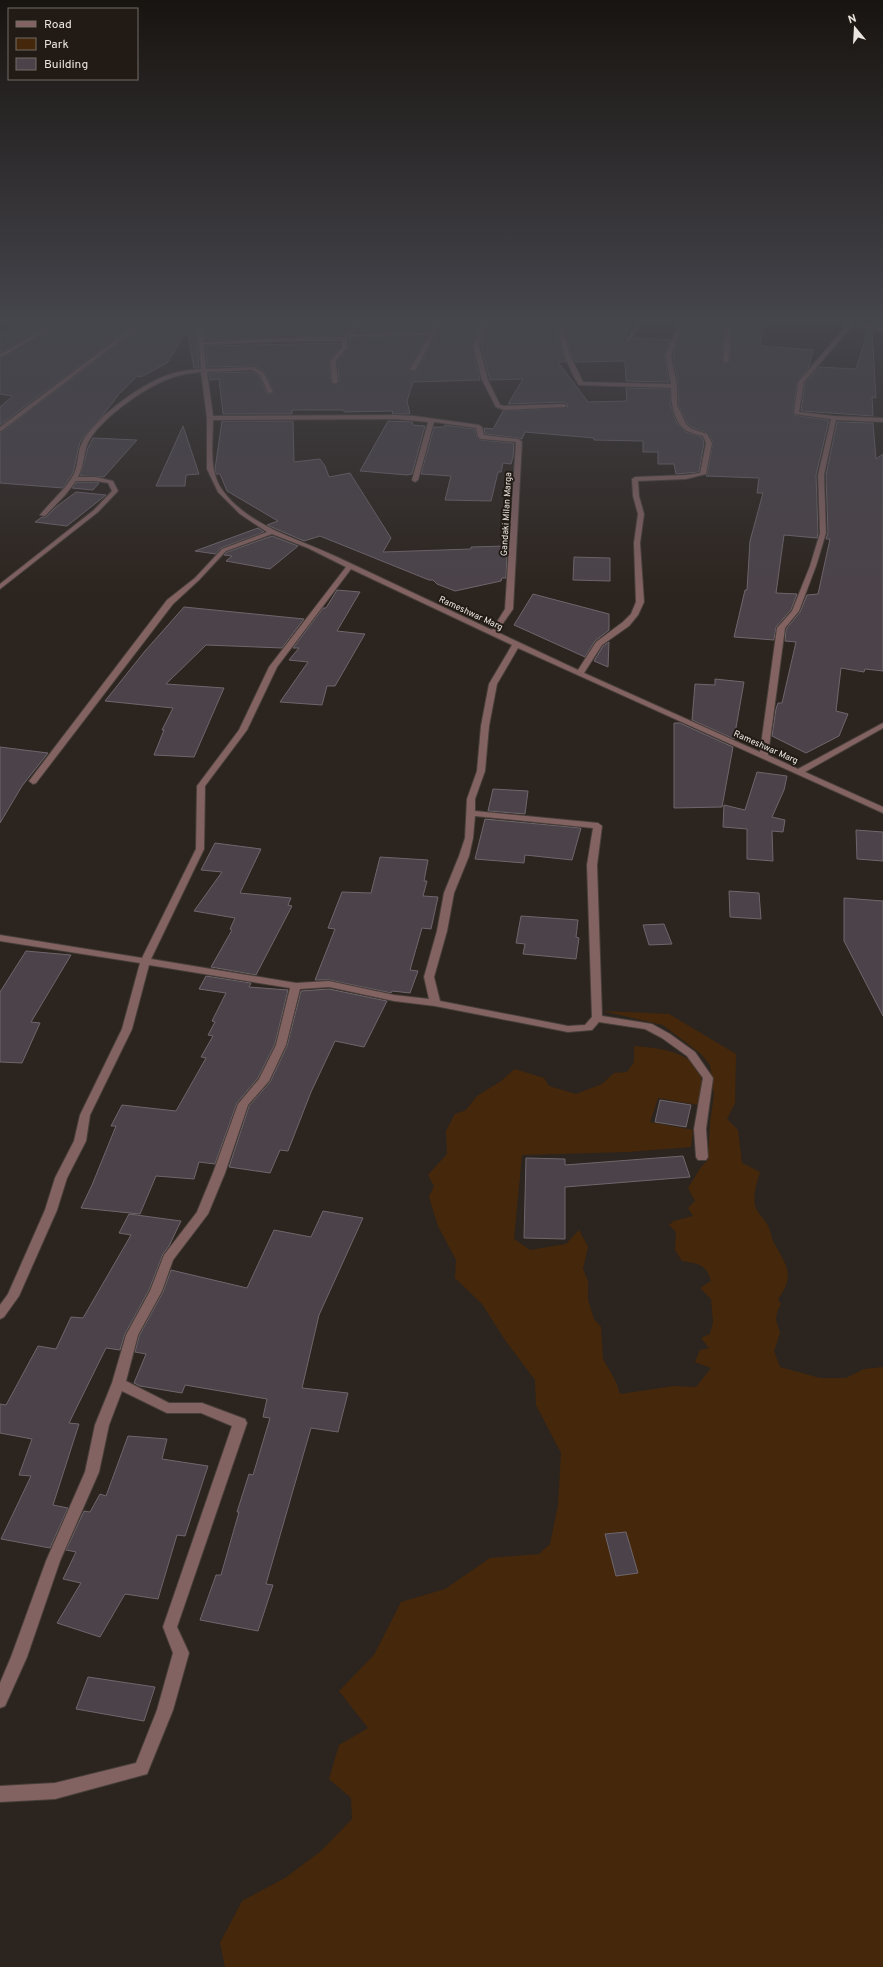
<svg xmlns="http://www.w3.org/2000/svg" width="883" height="1967" viewBox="0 0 883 1967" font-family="Overpass,sans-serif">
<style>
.green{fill:#45280b}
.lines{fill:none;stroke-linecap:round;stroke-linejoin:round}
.stream{stroke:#2f6697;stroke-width:4.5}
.building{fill:#4b4349;stroke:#6f666d}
.street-casing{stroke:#473f39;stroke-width:2}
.street{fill:#836262;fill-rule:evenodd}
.labels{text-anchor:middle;stroke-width:4;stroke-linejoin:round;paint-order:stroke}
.far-street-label{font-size:9px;fill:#eae5e1;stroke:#221b15}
</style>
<rect width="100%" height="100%" fill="#2c241e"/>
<path class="green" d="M603,1011L669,1014L736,1054L735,1103L727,1119L738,1130L742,1163L760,1172C757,1181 753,1195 755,1205C756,1212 765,1219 768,1226C771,1231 771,1238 774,1243C786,1265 796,1275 778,1299L781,1304L777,1312L776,1320L780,1333L774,1351L780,1367L820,1378H846L864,1369L883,1367V1967H225L220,1943L242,1901L285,1878L321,1851L352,1819L351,1798L329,1779L339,1745L368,1728L339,1691L374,1655L401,1602L445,1589L490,1558L539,1554L550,1544L558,1505L561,1453L536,1405L535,1380L505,1340L482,1304L455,1278L456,1260L438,1226L429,1197L434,1186L428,1175L447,1154L446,1131L455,1114L466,1110L477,1096L501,1081L515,1069L544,1078L549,1086L576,1094L602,1084L614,1073L627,1072L634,1062V1046C659,1048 703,1052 702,1086C702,1092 699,1099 698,1105L658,1098L650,1122L693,1130L691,1147L628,1152L522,1155L514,1239L530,1250L566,1244L579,1230L588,1247L583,1269L588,1281V1300L594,1319L601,1327L603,1359L616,1382L620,1394L674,1386L696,1387L711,1368L695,1362L700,1350L709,1348L701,1338L710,1334L713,1322L711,1299L700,1288L711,1281C706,1264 699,1264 682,1261L675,1250L676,1232L669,1225L674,1221L693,1216L688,1208L695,1201L688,1188L701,1167L708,1160L710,1123L714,1095L710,1065L701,1054L663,1025Z"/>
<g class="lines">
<path class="stream" d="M843,319L883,328"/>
</g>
<path class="building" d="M29,319H60L0,352V333Z
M68,319H141L0,425V407L13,396L0,394V359Z
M168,319H196L199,368H194L187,330L167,363L141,377L137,376L119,394L103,415L90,429L80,442L73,473L63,488L0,483V433L146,323Z
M202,319H242V321H285L287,319H356L342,336L205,340Z
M363,319H435L430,331L355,332Z
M441,319H483L472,346L480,380L413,382L407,401L410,414H392L393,411L344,412V410H292V414H223L219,379L210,380L209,373L252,372L259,376L267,394L274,393L265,372L256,366L207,367L206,346L340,343V346L329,361L331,382L336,385L339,382L338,361L349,348L350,338L427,337L409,368L414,372L417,370L437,334Z
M489,319H556L558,337L566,362H558L588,402L627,401L626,388L670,389L671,406L677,423L686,432L702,437L704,443L699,472L676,474L674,464H658V452H643V441L594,440V438L525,432L522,439L519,438L485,434L484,428L493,429L503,411L568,407L567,404L564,402L508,404L523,379L490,380L481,346Z
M562,319H626L625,328H627L625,342H630L634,338L670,340L664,355L669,382L626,381L625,361L575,362L570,352Z
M691,319L723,320L722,361L725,364L730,361L733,324L763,326L760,346L813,350L809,367L797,382L793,414L794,415L829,420L816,475L818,533L817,538L784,535L776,593L797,594L791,610L776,627L774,640L734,637L745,590H747L750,541L763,493H757L759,478L706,476L707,474L713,442L707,433L693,428L687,423L678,405V386L673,355L681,333Z
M868,330L872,331L876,398L872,397L873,416L801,411L805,383L819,367L856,369Z
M222,421H293L294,462L320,459L325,466L329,477L350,473L391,538L383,552L471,549V547L506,546L507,553L506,578H502L501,581L455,591L437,584L433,580H429L320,536L304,541L267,525L278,521L227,491L220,474H216L215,469Z
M388,421L412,422L413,425L425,426L412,474L407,475L360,471Z
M837,422L873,423L876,459L883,454V671L865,669L864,672L841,668L836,711L848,714L839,736L806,753L772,736L776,709L778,703H782L796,642L785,641L786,629L800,612L807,595L818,594L830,539H826L828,533L826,475Z
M445,425L475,429L477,437L481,440L514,443L513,457L511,464L503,463L501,472H498L491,501L445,500L451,476L421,474L434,427H444Z
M183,426L199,474L186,475L185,486H156Z
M93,438L137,440L104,477L80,476L88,448Z
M77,482H96L99,483L93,490L72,488Z
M76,492L106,495L67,526L35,522L42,517H46L56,507Z
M258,528L264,532L221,548L216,554L195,551Z
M272,536L298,546L270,569L226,561L232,556L224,555L227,552Z
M574,557L610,558V581L573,580Z
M337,590L360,592L337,631L365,634L335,686H327L322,705L280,702L308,662L289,660L299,648H293L323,608H326Z
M533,594L609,614V630L595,641L585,657L514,625Z
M184,607L304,619L282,648L206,645L166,684L224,688L194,757L154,755L164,730H162L173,708L105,701L145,651Z
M609,642L608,667L594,661L603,646Z
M715,679L744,682L734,739L692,720L695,684L715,685Z
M674,723H680L733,747L722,807L674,808Z
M0,747L48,753L22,786L0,823Z
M757,772L787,776L784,790L772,817L785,820L783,832L772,831L773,861L747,859V829L723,827L724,805L745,810Z
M493,789L528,791L525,814L488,811Z
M485,819L581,828L572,860L525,855L524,863L475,859Z
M856,830L883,832V861L857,859Z
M215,843L261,849L240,893L291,898L288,905L292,906L256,975L211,967L232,930L230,929L235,918L194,911L222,872L201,870Z
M380,857L428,860L424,881H427L423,896L438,897L431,929L422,928L410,970L418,971L410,993L392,991L391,993L329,980H315L335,929L328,928L342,892L371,893Z
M729,891L759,893L761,919L730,917Z
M844,898L883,901V1016L844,941Z
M521,916L578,920L576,937L579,938L576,959L523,954L525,944L516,943Z
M664,924L672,944L649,945L643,925Z
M26,951L71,955L31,1022L40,1023L22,1063L0,1062V992Z
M206,976L251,983L249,987L288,990L275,1044L258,1078L237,1103L215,1164L199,1162L194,1179L156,1176L140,1214L81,1208L92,1185L116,1126H111L122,1105L176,1111L206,1058L201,1057L213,1036L208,1035L215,1022L212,1021L226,993L199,989Z
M329,989L387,1001L364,1047L335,1041L311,1092L288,1151L280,1150L270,1173L229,1167L249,1106L270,1082L287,1046L301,991Z
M660,1100L691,1105L686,1127L655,1122Z
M683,1156L690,1177L565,1187V1239L524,1238L526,1158L565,1159V1165Z
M323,1211L363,1218L319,1315L302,1388L348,1393L338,1432L311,1428L266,1584L273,1585L258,1631L200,1620L216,1575H221L239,1512H237L249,1474L253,1475L270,1418L263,1417L267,1399L185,1385L182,1393L140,1386L134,1383L146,1354L135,1352L139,1336L163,1292L171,1270L247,1288L274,1230L311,1237Z
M129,1214L181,1221L169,1246L163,1254L149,1290L125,1334L120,1350L106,1348L69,1423L79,1424L53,1505L68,1508L50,1548L1,1539L31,1476L19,1475L32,1439L0,1433V1404L6,1405L38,1346L56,1349L71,1317L83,1318L131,1235L119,1233Z
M128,1436L167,1439L162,1459L208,1466L185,1536L177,1535L158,1599L125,1594L100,1637L57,1623L81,1583L63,1579L76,1552L66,1550L84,1511L90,1512L100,1494L106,1496Z
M626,1532L638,1573L616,1576L605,1534Z
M88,1677L155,1687L144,1721L76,1709Z"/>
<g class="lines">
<defs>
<path id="street" d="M62,319H67L0,358V354Z
M153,319H167L145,322L0,432V427L142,320Z
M197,319H201L204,342L276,338L343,337L358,319H362L352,334L431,332L436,319H440L436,333L416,369L413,371L410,369L430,335L349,337L347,339L348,347L336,361L338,382L335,384L332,382L330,361L342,347V341L276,342L204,345L206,369L255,367L264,373L273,392L268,393L260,375L252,370L207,372L213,416L395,415L414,416L479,425L482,427L484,435L519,439L522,442L513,609L497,632L578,670L596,642L623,622L631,614L636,602L634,543L638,514L633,496L632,479L635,477L686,475L700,473L706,443L703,436C698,435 692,433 687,431C673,422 671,402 671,388L579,385C566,365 560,343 557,319H561L569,353L583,382L671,384L665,355L681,319H685L671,355L677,386V405L686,424L692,429L707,434L712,443L706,474L686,479L638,481L639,496L644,514L640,543L644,602L638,615L629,626L602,645L584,673L760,752L777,628L792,611L810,566L820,533L818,475L831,419L794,414L798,382L848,324L830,319H837L883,328V332L853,325L804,382L799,412L834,416L883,418V422L836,420L824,475L826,533L816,566L799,611L785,628L768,755L798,769L883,723V728L805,772L883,807V813L518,648L497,684L489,726L485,771L475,799V811L598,823L602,826L597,865L602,1016L652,1024L670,1034L695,1052L713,1078L706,1129L708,1157L706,1160H698L696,1157L694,1129L703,1078L687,1056L662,1038L645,1029L599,1022L592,1030L568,1032L435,1006L394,1001L329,987L300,989L286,1045L269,1081L248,1105L225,1173L208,1214L173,1260L162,1291L138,1335L126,1381L169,1403H202L245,1419L247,1423L177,1627L189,1653L173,1710L147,1774L55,1799L0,1802V1786L55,1783L136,1763L157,1710L173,1653L163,1627L232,1426L201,1413H167L122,1391L109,1425L99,1472L60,1561L27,1657L5,1706L0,1708V1683L11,1657L46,1561L85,1472L95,1425L112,1383L126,1335L150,1291L164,1255L197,1212L213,1173L238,1104L259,1079L276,1045L290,988L149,965L132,1029L90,1115L86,1141L67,1178L57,1210L19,1296L4,1317L0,1319V1305L8,1294L45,1210L55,1178L74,1141L80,1115L122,1029L140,963L0,941V935L142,958L196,849L197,786L239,730L269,667L346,567L308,548L272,534L226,551L199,580L173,604L36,783L33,784L29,781L167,600L195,578L222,549L267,532L240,514L218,492L207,469V418L201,372C192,373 183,374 174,377C148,385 104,416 90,439C83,450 85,465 78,477H96L113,481L118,491L98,512L0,589V584L94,510L112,491L108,483L96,481H76L66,494L45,516L40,515C51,501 66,489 74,474C79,463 77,449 84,439C100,414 140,385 168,375C178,371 190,370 201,369ZM395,419L428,422L412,480L415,482L418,480L434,422L476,428L478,437L481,439L516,442L505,609L492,630C440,606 389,581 337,557C299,539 250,527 223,491C208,471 213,443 213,420ZM351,569L512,645L489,684L481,726L477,771L467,799L465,838L459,856L444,893L437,931L424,977L429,999L394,995L329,981L296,983L151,959L204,849L205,786L247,730L277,667ZM475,816L593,828L587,865L592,1017L585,1025L568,1026L440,1001L434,977L447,931L454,893L469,856L473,838Z
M484,319H488L479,346L488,380L500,405L504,406L564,404L566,405V407L504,410L496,407L482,380L473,346Z
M639,319H643L630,341H626Z
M728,319H732L731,325L729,361L726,363L723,361L725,325Z"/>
</defs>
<use href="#street" class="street-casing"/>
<use href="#street" class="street"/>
</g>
<linearGradient id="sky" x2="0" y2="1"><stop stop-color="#181410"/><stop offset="0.54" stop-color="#45454c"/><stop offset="1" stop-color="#45454c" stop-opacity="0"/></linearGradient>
<rect width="883" height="594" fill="url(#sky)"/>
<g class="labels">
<g class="far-street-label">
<text transform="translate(506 514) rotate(-87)" y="3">Gandaki Milan Marga</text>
<text transform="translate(471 613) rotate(25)" y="3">Rameshwar Marg</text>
<text transform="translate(766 747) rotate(24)" y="3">Rameshwar Marg</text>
</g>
</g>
<rect x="8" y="8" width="130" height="72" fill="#221b15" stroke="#726c67"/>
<rect x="16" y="21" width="20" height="6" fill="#836262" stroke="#726c67"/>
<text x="44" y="28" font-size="12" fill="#eae5e1">Road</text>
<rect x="16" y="38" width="20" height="12" fill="#45280b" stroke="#726c67"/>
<text x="44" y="48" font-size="12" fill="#eae5e1">Park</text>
<rect x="16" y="58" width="20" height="12" fill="#4b4349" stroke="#726c67"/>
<text x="44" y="68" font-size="12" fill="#eae5e1">Building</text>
<g transform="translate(855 28) rotate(342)" stroke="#221b15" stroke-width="3" paint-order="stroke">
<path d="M0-3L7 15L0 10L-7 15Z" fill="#eae5e1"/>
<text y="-6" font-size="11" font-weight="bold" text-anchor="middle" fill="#eae5e1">N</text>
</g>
</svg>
